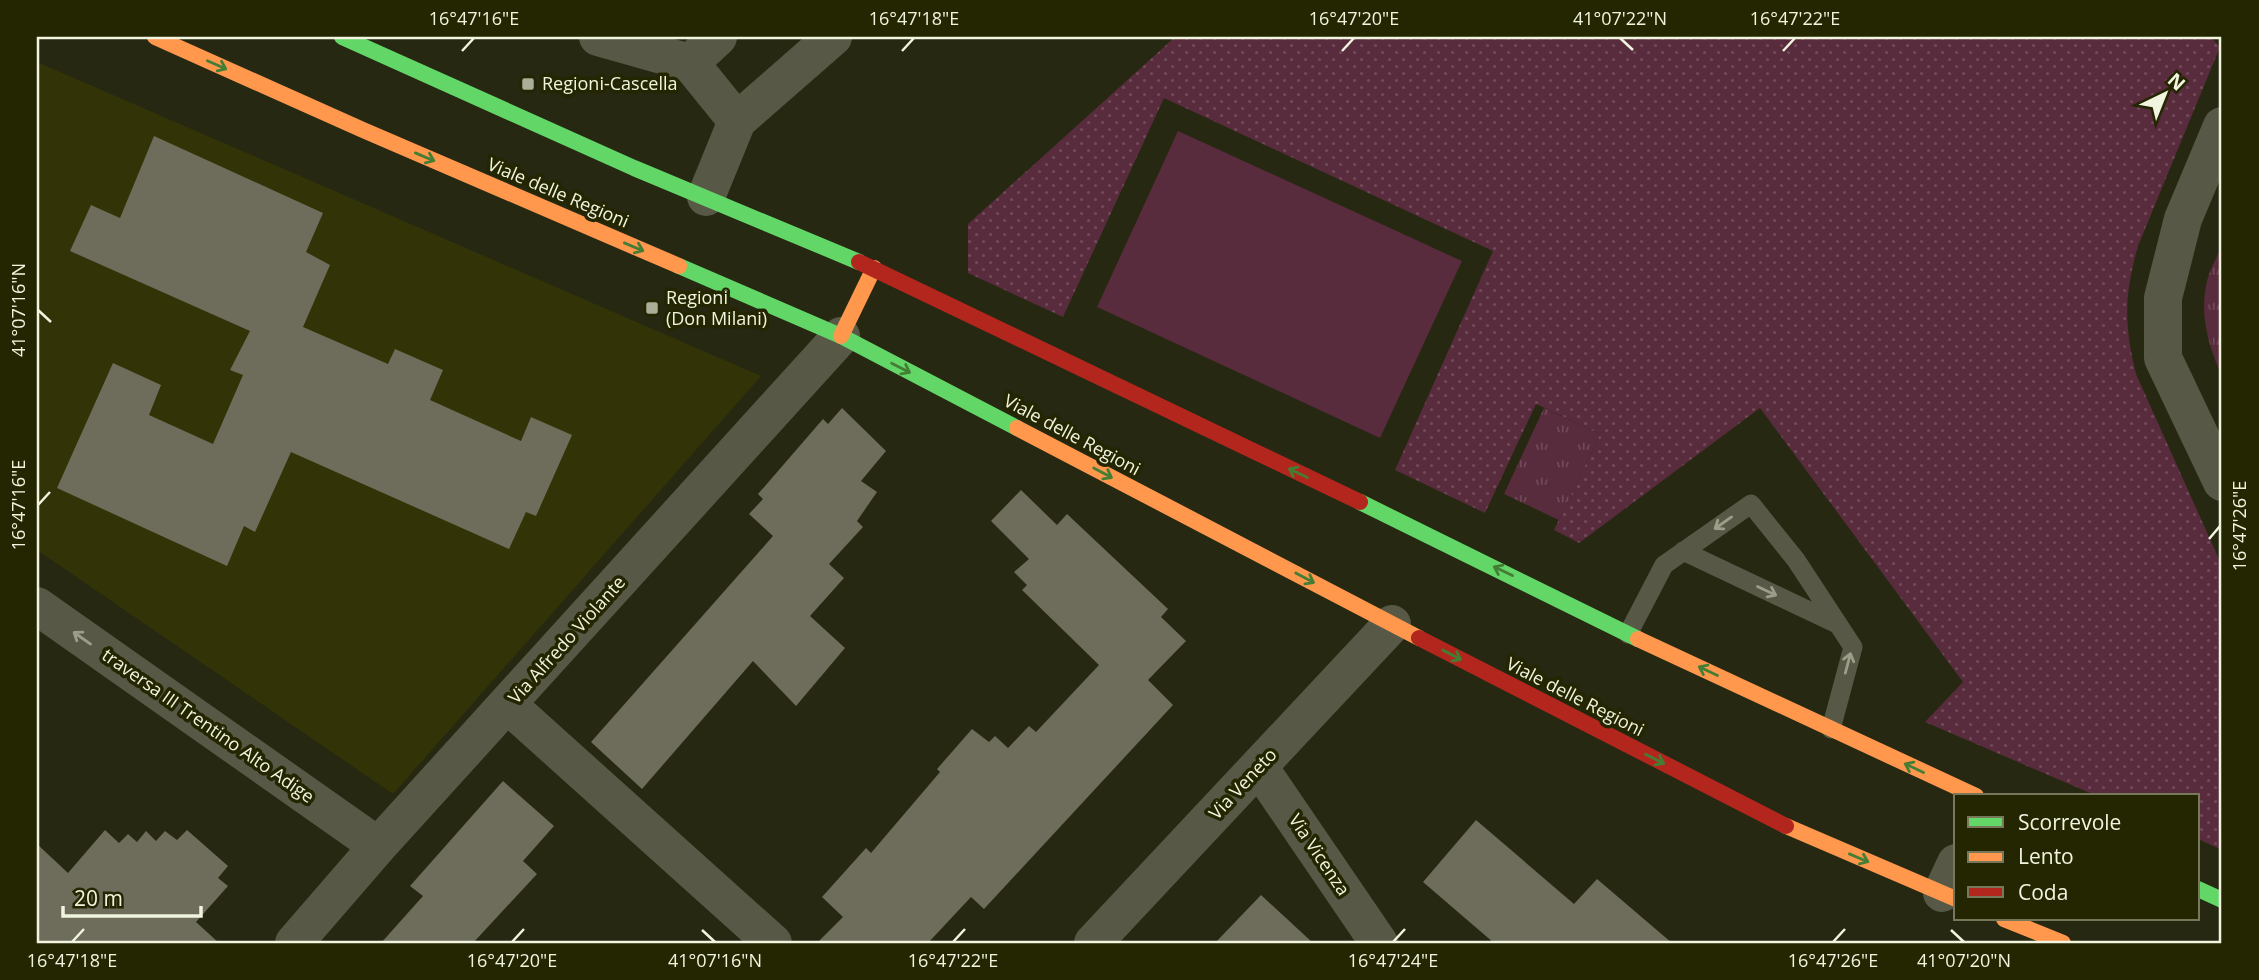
<svg xmlns="http://www.w3.org/2000/svg" width="2259" height="980" viewBox="0 0 2259 980" font-family="'Open Sans',sans-serif">
<style>
.built{fill:#323408}
.grass{fill:url(#grass-dots)}
.park{fill:url(#park-tufts)}
.pitch{fill:#582b3d}
.building{fill:#6e6c5a}
.lines{fill:none;stroke-linecap:round;stroke-linejoin:round}
.lane{stroke:#575845;stroke-width:19}
.street{stroke:#575845;stroke-width:38}
.fast{stroke:#63d668;stroke-width:16}
.slow{stroke:#ff974d;stroke-width:16}
.jam{stroke:#b3261e;stroke-width:16}
.oneway{stroke:#447e34}
.oneway2{stroke:#9c9e8a}
.ticks{fill:none;stroke:#f1f4de;stroke-width:2.5}
.poi-dot{fill:#aaad97;stroke:#242601;stroke-width:2.5}
.labels{text-anchor:middle;stroke-width:7;stroke-linejoin:round;paint-order:stroke}
.poi-label{font-size:18px;fill:#f1f4de;stroke:#242601;text-anchor:start}
.street-label{font-size:18px;fill:#f1f4de;stroke:#242601}
.neatline{fill:none;stroke:#f1f4de;stroke-width:2.5}
.ticks-label{font-size:18px;text-anchor:middle;fill:#f1f4de}
</style>
<defs>
<pattern id="grass-dots" width="8" height="8" patternUnits="userSpaceOnUse" patternTransform="scale(1.75)"><rect width="8" height="8" fill="#582b3d"/><path d="M2 2h.1M6 6h.1" fill="none" stroke="#704a59" stroke-width="1.8" stroke-linecap="round"/></pattern>
<pattern id="park-tufts" width="24" height="20" patternUnits="userSpaceOnUse" patternTransform="scale(1.75)"><rect width="24" height="20" fill="#582b3d"/><path d="M3 7l-1-3M5 7V3M7 7l1-3M15 17l-1-3M17 17v-4M19 17l1-3" fill="none" stroke="#704a59"/></pattern>
</defs>
<rect width="100%" height="100%" fill="#262812"/>
<path class="built" d="M37,62L761,376L393,794L37,550Z"/>
<path class="grass" d="M1175,37H2211L2220,47L2138,246C2124,296 2124,324 2136,374L2222,566V850L2198,839V796H2097L1925,722L1963,682L1760,408L1579,543L1554,530L1600,434L1536,404L1485,513L1395,470L1493,251L1164,98L1063,317L968,273V224Z"/>
<path class="park" d="M2222,245V376C2209,347 2200,318 2206,286C2208,272 2217,258 2222,245Z
M1544,408L1600,434L1559,520L1504,494Z"/>
<path class="pitch" d="M1178,131L1462,261L1380,438L1097,307Z"/>
<path class="building" d="M154,136L323,213L306,252L330,265L303,327L388,364L395,349L443,370L430,400L521,441L531,417L572,435L536,516L526,512L509,549L291,452L255,532L244,526L227,566L57,488L113,363L161,385L149,415L213,444L243,375L230,370L250,331L70,251L91,205L120,218Z
M842,408L886,451L861,481L877,492L857,521L863,527L829,564L844,578L810,616L845,648L796,706L753,661L642,789L591,742L773,536L749,514L763,499L758,494L823,419L828,424Z
M1021,490L1057,525L1067,514L1168,609L1161,617L1186,641L1148,680L1173,705L984,909L971,897L928,943H817L843,917L822,897L866,848L871,853L940,772L937,769L972,729L989,742L995,736L1008,748L1029,726L1036,732L1099,665L1022,590L1027,585L1014,572L1029,559L991,521Z
M503,781L554,826L523,861L537,874L473,943H381L423,896L410,886Z
M1476,820L1574,904L1597,879L1672,943H1494L1423,882Z
M105,830L119,843L128,834L137,842L146,831L156,841L165,831L177,840L187,830L228,866L218,878L228,886L196,922L219,943H37V844L68,873Z
M1261,895L1313,943H1215Z"/>
<g class="lines">
<path class="lane" d="M1683,551L1837,624
M1628,634L1664,565L1751,504L1796,560L1853,647L1831,729"/>
<path class="street" d="M598,37L690,63L737,121
M690,63L718,37
M2222,126L2183,219L2163,298V358L2222,482
M706,197L737,121L833,37
M37,606L378,846
M508,705L773,943
M1259,767L1379,943
M1942,893L1956,863
M294,943L378,846L841,336
M1093,943L1392,624"/>
<path class="fast" d="M342,37L634,168L859,262
M679,266L841,336L1017,428
M1360,502L1638,639
M2198,889L2222,900"/>
<path class="slow" d="M155,37L363,130L679,266
M841,336L874,268
M1017,428L1419,638
M1638,639L1976,796
M1786,826L1956,899
M2004,919L2063,943"/>
<path class="jam" d="M859,262L1360,502
M1419,638L1786,826"/>
</g>
<defs><path id="oneway-shaft" d="M-6 0H5M1.5-3L5.5 0L1.5 3" fill="none" stroke-width="1.6" stroke-linecap="round" stroke-linejoin="round" transform="scale(1.75)"/></defs>
<g class="oneway">
<use href="#oneway-shaft" transform="translate(217 65) rotate(24)"/>
<use href="#oneway-shaft" transform="translate(425 157) rotate(23)"/>
<use href="#oneway-shaft" transform="translate(634 247) rotate(23)"/>
<use href="#oneway-shaft" transform="translate(901 368) rotate(27)"/>
<use href="#oneway-shaft" transform="translate(1103 473) rotate(28)"/>
<use href="#oneway-shaft" transform="translate(1298 473) rotate(-154)"/>
<use href="#oneway-shaft" transform="translate(1503 571) rotate(-154)"/>
<use href="#oneway-shaft" transform="translate(1305 578) rotate(28)"/>
<use href="#oneway-shaft" transform="translate(1452 655) rotate(28)"/>
<use href="#oneway-shaft" transform="translate(1708 671) rotate(-155)"/>
<use href="#oneway-shaft" transform="translate(1655 759) rotate(27)"/>
<use href="#oneway-shaft" transform="translate(1914 768) rotate(-155)"/>
<use href="#oneway-shaft" transform="translate(1859 858) rotate(23)"/>
</g>
<g class="oneway2">
<use href="#oneway-shaft" transform="translate(1723 523) rotate(145)"/>
<use href="#oneway-shaft" transform="translate(1767 591) rotate(25)"/>
<use href="#oneway-shaft" transform="translate(82 638) rotate(-145)"/>
<use href="#oneway-shaft" transform="translate(1848 663) rotate(-75)"/>
</g>
<path class="ticks" d="M1620,38L1633,50M462,51L474,38M902,51L914,38M1342,51L1354,38M1783,51L1795,38M38,310L51,322M38,505L50,492M2209,539L2220,526M702,930L715,942M1951,930L1964,942M72,942L84,929M512,942L524,929M953,942L965,929M1393,942L1405,929M1833,942L1845,929"/>
<g class="poi-dot">
<rect x="521" y="77" width="14" height="14" rx="3.5"/>
<rect x="645" y="301" width="14" height="14" rx="3.5"/>
</g>
<g class="labels">
<g class="poi-label">
<text x="542" y="90">Regioni-Cascella</text>
<text x="666" y="304">Regioni<tspan x="666" dy="21">(Don Milani)</tspan></text>
</g>
<g class="street-label">
<text transform="translate(558 193) rotate(23)" y="6">Viale delle Regioni</text>
<text transform="translate(1072 435) rotate(28)" y="6">Viale delle Regioni</text>
<text transform="translate(567 640) rotate(-48)" y="6">Via Alfredo Violante</text>
<text transform="translate(1575 697) rotate(27)" y="6">Viale delle Regioni</text>
<text transform="translate(208 726) rotate(35)" y="6">traversa III Trentino Alto Adige</text>
<text transform="translate(1243 784) rotate(-47)" y="6">Via Veneto</text>
<text transform="translate(1319 855) rotate(56)" y="6">Via Vicenza</text>
</g>
</g>
<rect width="2259" height="980" fill="none" stroke="#242601" stroke-width="77"/>
<rect x="1954" y="794" width="245" height="126" fill="#242601" stroke="#767859" stroke-width="2"/>
<rect x="1968" y="817" width="35" height="10" fill="#63d668" stroke="#767859" stroke-width="2"/>
<text x="2018" y="830" font-size="21" fill="#f1f4de">Scorrevole</text>
<rect x="1968" y="852" width="35" height="10" fill="#ff974d" stroke="#767859" stroke-width="2"/>
<text x="2018" y="864" font-size="21" fill="#f1f4de">Lento</text>
<rect x="1968" y="887" width="35" height="10" fill="#b3261e" stroke="#767859" stroke-width="2"/>
<text x="2018" y="900" font-size="21" fill="#f1f4de">Coda</text>
<g transform="translate(2165 94) rotate(43)" stroke="#242601" stroke-width="5" paint-order="stroke">
<path d="M0-5L12 26L0 18L-12 26Z" fill="#f1f4de"/>
<text y="-10" font-size="19" font-weight="bold" text-anchor="middle" fill="#f1f4de">N</text>
</g>
<path d="M63 906v10h138v-10" fill="none" stroke="#f1f4de" stroke-width="3.5"/>
<text x="74" y="906" font-size="21" fill="#f1f4de" stroke="#242601" stroke-width="5" paint-order="stroke">20 m</text>
<rect x="38" y="38" width="2182" height="904" class="neatline"/>
<g class="ticks-label">
<text x="474" y="25">16°47'16"E</text>
<text x="914" y="25">16°47'18"E</text>
<text x="1354" y="25">16°47'20"E</text>
<text x="1620" y="25">41°07'22"N</text>
<text x="1795" y="25">16°47'22"E</text>
<text transform="translate(19 310) rotate(-90)" y="6">41°07'16"N</text>
<text transform="translate(19 505) rotate(-90)" y="6">16°47'16"E</text>
<text transform="translate(2240 526) rotate(-90)" y="6">16°47'26"E</text>
<text x="72" y="967">16°47'18"E</text>
<text x="512" y="967">16°47'20"E</text>
<text x="715" y="967">41°07'16"N</text>
<text x="953" y="967">16°47'22"E</text>
<text x="1393" y="967">16°47'24"E</text>
<text x="1833" y="967">16°47'26"E</text>
<text x="1964" y="967">41°07'20"N</text>
</g>
</svg>
